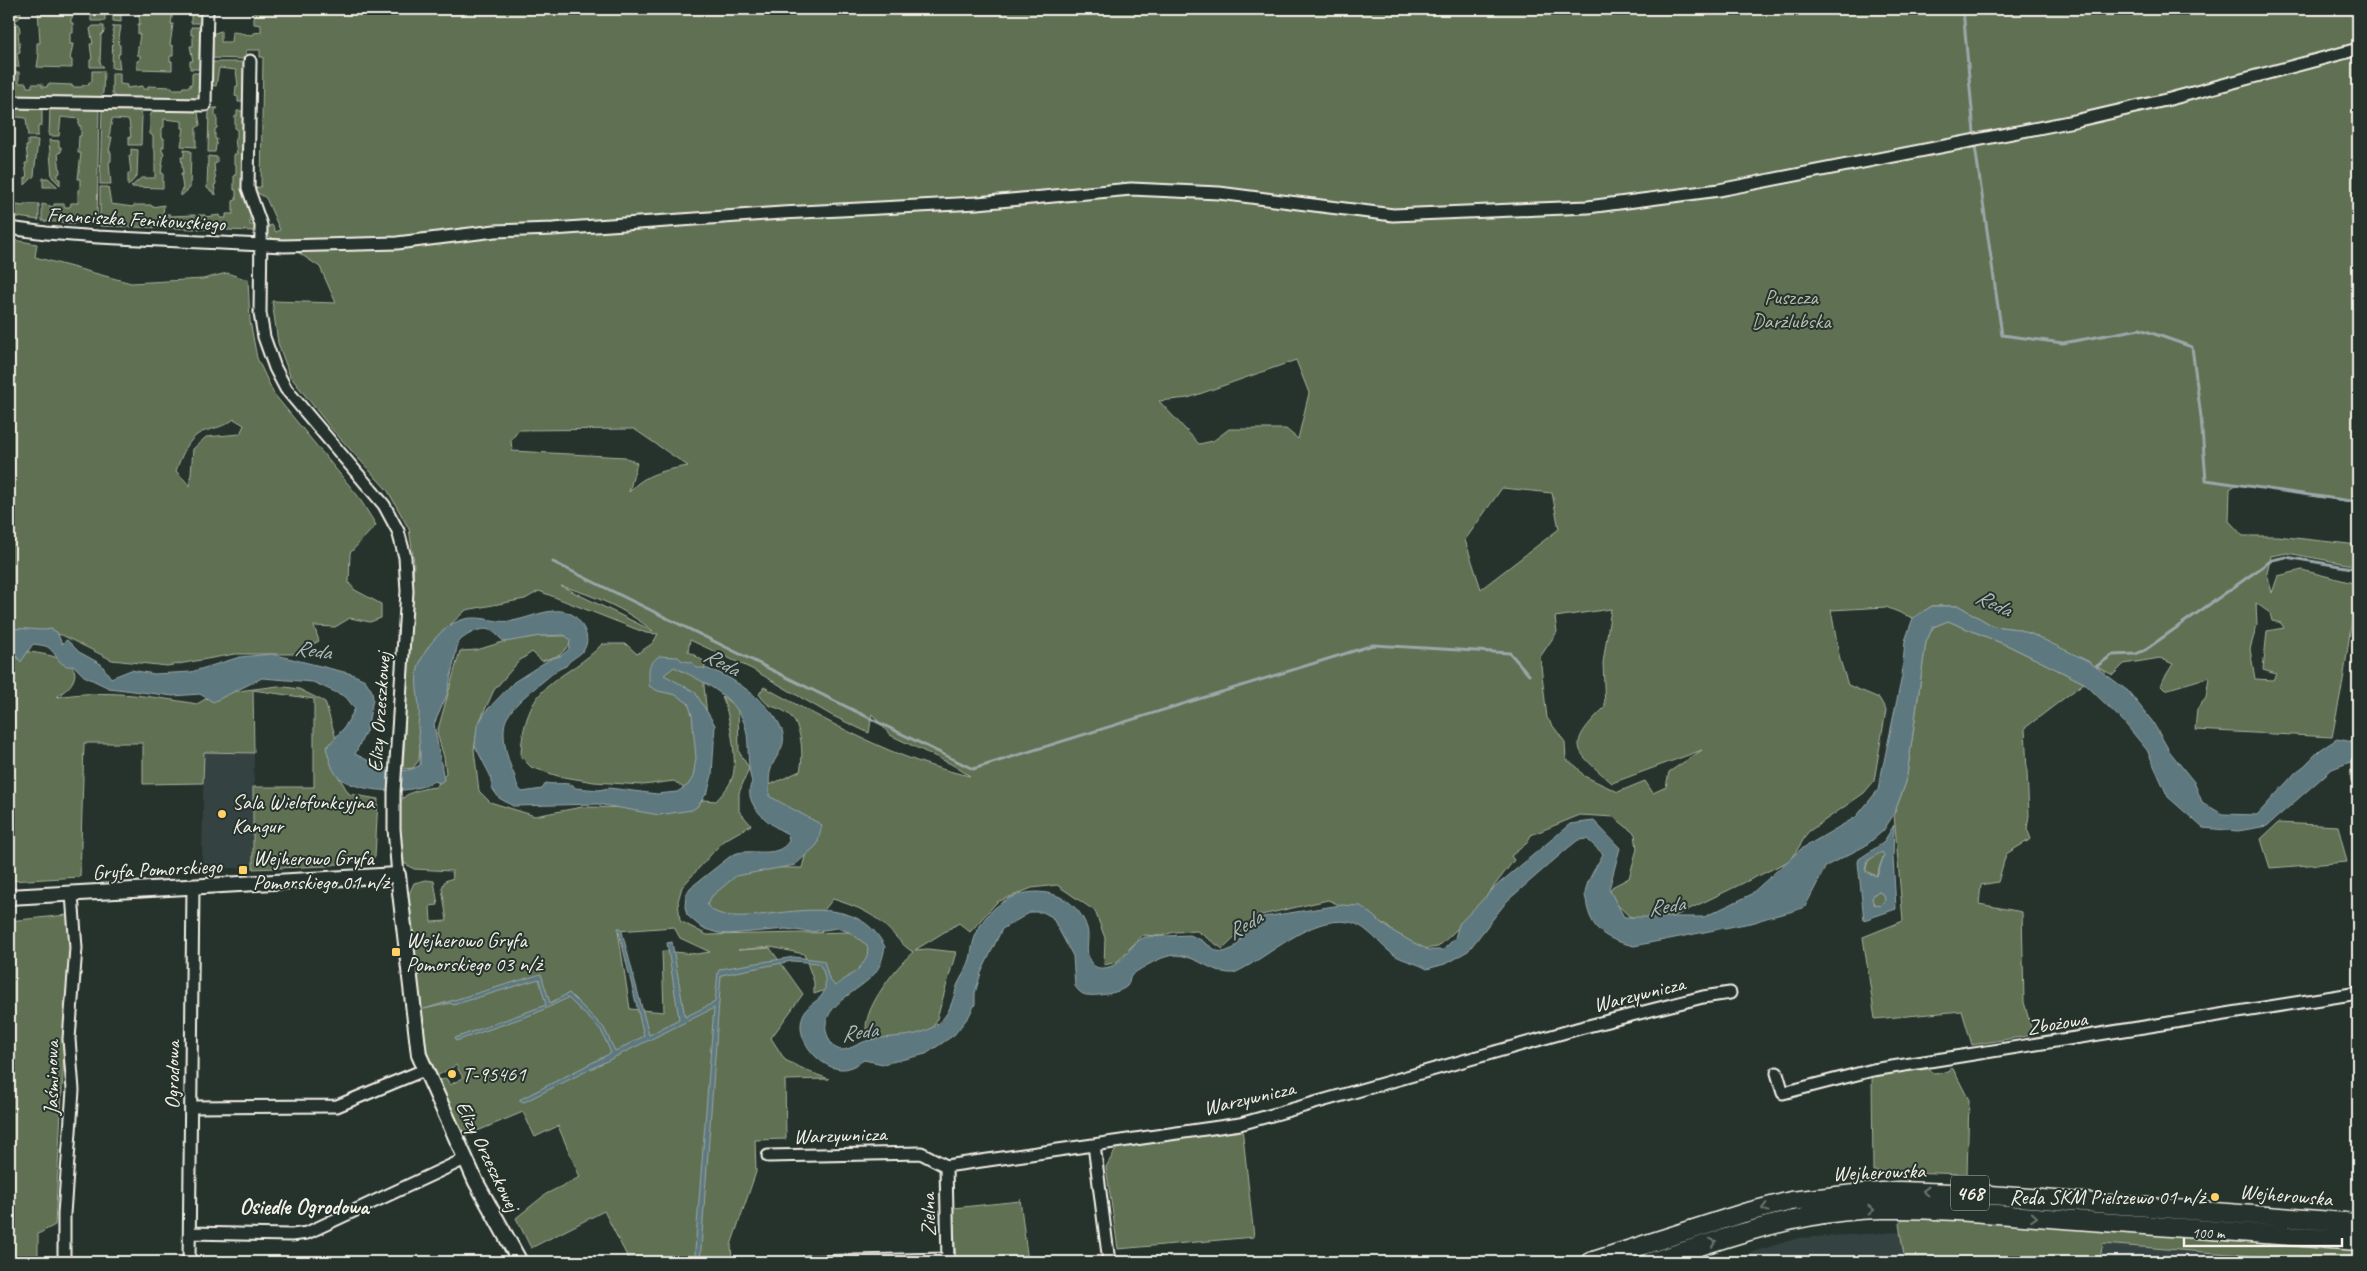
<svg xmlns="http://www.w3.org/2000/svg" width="2367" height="1271" viewBox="0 0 2367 1271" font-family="Caveat,sans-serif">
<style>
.built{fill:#364343}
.green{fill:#607052;stroke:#aab09d;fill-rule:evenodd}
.water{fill:#5d787f;stroke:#99a8a9;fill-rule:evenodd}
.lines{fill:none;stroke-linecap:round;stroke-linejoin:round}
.stream{stroke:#99a8a9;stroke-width:3}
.minor-casing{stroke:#f4f1e8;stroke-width:15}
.tertiary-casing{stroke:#f4f1e8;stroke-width:18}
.primary-casing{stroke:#f4f1e8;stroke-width:21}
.minor{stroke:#26332d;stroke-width:11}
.tertiary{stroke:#26332d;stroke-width:14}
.primary{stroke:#26332d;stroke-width:18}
.oneway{stroke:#6e766e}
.poi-dot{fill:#ffd166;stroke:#26332d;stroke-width:2}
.labels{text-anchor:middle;stroke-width:4;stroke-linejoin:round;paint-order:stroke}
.shield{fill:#26332d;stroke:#b6b8b0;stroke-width:1}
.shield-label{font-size:20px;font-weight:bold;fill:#f4f1e8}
.street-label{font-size:21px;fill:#f4f1e8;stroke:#26332d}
.park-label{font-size:21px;fill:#b9bdac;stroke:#26332d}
.poi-label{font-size:21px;fill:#f4f1e8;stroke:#26332d;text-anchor:start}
.water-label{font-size:22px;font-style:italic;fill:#b0bbb9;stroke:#26332d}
.neighbourhood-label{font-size:22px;font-weight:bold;fill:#f4f1e8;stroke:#26332d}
</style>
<rect width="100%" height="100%" fill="#26332d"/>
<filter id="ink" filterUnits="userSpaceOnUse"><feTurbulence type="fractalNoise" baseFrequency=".02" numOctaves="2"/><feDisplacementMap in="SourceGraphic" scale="10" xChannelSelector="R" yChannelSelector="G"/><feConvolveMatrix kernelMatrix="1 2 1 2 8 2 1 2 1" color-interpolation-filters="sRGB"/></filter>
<g filter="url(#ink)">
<path class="built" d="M204,752L254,753L253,867L210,869L202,863Z
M1901,1232L1905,1262H1722L1798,1238Z
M2103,1244L2294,1258L2293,1262H2099Z"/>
<path class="green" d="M9 14a6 6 0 1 1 12 0a6 6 0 1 1-12 0Z
M38,9H73V17L71,18V23H73V33H70V44H73L70,59L72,60V68L37,67L39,54L37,53V43H40Z
M91,9H101L105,12V21H91Z
M113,9H121V22L113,21Z
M171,9L173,10L171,24H173L170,45L173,46V56H170V61H172V70L137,69V61L140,60V55H137L140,34H138V24H140L138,10Z
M193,9H203L202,23H191V11Z
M254,9H2358V503L2237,484L2230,489L2229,521L2243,536H2277L2358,545V566L2287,553L2271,556L2267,573L2272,593L2278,576L2302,570L2357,584L2343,681L2332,737L2195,730L2197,709L2206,698L2209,677L2165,690L2160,685L2173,664L2160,658L2124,664L2113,675L2034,635L2017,629L1993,626L1959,606H1932L1913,618L1886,607L1831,610L1840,660L1848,685L1879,698L1886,710L1874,781L1864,793L1808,832L1791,860L1677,915L1645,921L1629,916L1608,896L1612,887L1629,878L1637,849L1635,834L1614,817L1580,815L1531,835L1527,843L1511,856L1514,860L1472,915L1438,947L1421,949L1403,941L1386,925L1328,900L1257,916L1223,949L1197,931L1174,932L1161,936L1142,935L1117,962L1104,965L1105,938L1095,911L1057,885L1032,888L997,902L970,932L959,923L915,950L927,949L956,952L936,1022L928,1035L871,1041C851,1021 897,966 913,952C901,945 893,932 882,923C867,910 851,905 833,899L821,914L707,919L699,899L721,867L802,868L807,849L766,812L763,788L800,771C804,756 802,724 788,714C775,704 770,711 759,694L764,687C829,722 897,761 970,776L951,764L890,735L872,714L869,733L831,715L752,669L690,640L688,651L705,662L704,686L707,716L702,786L685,789L674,781L643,785L594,782L558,776L531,767L521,757C521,733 528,703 547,687C565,671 586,662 602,644H626L637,654L653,643L658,634L646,633L539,591L525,599L466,610L450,625L433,646L424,697L419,760L413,768L403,769L414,562L409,529L388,491L330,427L290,376L278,343L272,301L336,303L320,267L284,243L268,236L266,230L269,226L272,225L276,232L280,230L266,198L253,190V188L261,187L263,57H260V50H246V59L210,58L212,34L221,31V42H231L232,32C240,32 245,35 253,35L254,33L261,32V25L254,24ZM1296,360L1309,393L1298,439L1286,429H1229L1213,441L1199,444L1159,401L1188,398ZM634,429L688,466C665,470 644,474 629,492L637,463L625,457L512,451L511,440L519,430ZM1502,488L1552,493L1559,529L1481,589L1465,540ZM561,586C594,595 626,609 653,631ZM2256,603L2270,613L2272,621L2281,623L2284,628L2267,631L2263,670L2276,674L2273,680L2255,679L2250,649L2257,625ZM1611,609L1603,663L1605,707C1565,746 1574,750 1612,783L1702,750L1669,772L1666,787L1653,793L1645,781L1618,792L1584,776L1577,767L1566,759L1565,742L1547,718L1540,657L1557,632L1555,617Z
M10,24H19L20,32H18L20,52L17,53L19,67H10Z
M93,26H104V32L101,35L100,63L104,67H90V60L92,59L90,44H93L90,29Z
M113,26H121L118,44L120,45V54H118L120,69L112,68Z
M191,27H202L201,69H190V61H193L190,46H193V35H191Z
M210,62H245V102H238V97L235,96L236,86H238L236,70L219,68L216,86L209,85Z
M92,71H104L103,93L99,98L13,96L9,91L10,72H19V83H26L27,87H32V84H42V87H47L48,84L72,85V87H82L83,85H89V82H92Z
M112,73H120V84L127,85V88L143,86V89H148V86L172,87V89H182L183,87H190V84H192V73H201V95L197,100L119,99L112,94Z
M9,106H42V125L38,127V136H28L26,118L9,116Z
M50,107H99L97,225L42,221V204L54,207V204H64L65,207H70L71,203H78V190L80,189V179H78L81,153H78L79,136H81V126H79V119L61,117L59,136H49Z
M102,108L137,109L142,115L141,145H129V137H131L129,120L112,119L109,137H112L109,151L111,152V161L109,162L111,184H100Z
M209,108H218L215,110V115L217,116V128L215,129V139H217L215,152H208Z
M154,109L198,112L200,125L196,128V147L181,146L184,128H182V121L164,119V127L162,128V138H164V147H162V152L164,153L161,173H163V188L131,187L141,178H155V151L153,148V136L150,134V116Z
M237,111H245L243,190L253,215H250V225H256V231L198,229V215H205V217L220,215V218H226V214H233V201L236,200V190H234V175H236V164H234V154H237L235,139H237V129H235V116H237Z
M28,140H38C37,153 35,163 34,176L25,185V178H27L25,163H28L26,146H28Z
M49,140L59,141V147H61V152L58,153L60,173L58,174V179H60V185L52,177Z
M131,149L138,150L137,176L128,186V173H131L129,156H131Z
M184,150L191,151L190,188L181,196V190L183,189L181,174H183L181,157H184Z
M208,156L217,157V163L214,164L216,184L214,185L216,195L207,188Z
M43,178H48L58,187H43Z
M100,187H108L111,204L133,207L134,205H151L152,207L164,205L163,214H170V216L195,215V229L100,226Z
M9,204L24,206L25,204H39V220L9,216Z
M9,239L37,244L35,257L131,283L203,279L227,273L248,280L250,321L257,358L274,394L358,496L376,525L350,553L349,583L355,590L381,604V618L370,622L350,618L335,627L314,626L319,641L296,654H235L167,666L112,660L62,635L29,631L9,638ZM234,419L244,425L240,434L206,437L193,449L190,486L176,471C181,457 188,438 202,432C214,428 224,427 234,419Z
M1948,621L2011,647L2084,683L2025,728L2029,815L2027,829L2031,839L2006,854L1998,882L1981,885L1979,904L2022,912L2024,1002L2033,1035L1972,1045L1962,1011L1875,1019L1863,937L1903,921L1894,814L1906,782L1926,642L1933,627Z
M522,636H567L572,642L560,655L542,661L532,652L519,661L494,690L478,725L474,750L479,791L490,802L535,816L582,807L670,808L704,800L716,801C724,792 733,783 734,770C736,754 729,712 722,696L738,709L739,752L749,768L739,793V811L751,825L723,841L682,887L678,901L680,921L707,935L853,932L878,952L841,985L814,994V982L804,954L771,947L738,950L770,948L803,994L771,1038L785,1060L812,1073L829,1079L785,1080L786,1139L755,1140L756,1172L731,1245L732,1262H630L604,1211L531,1248L516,1218L546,1194L580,1177L558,1126L535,1137L523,1112L463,1137L437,1082L446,1078L450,1085L463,1078L456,1065L435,1077L424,1048L409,894L414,883L426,880L434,881L438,905L430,906L431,922L447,921L442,888L445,881L453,878L452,871L414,869L404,863C400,852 394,806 403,798C410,791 426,788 436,787L446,773L444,757L437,733L460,651L477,650ZM674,927L680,938L710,952L697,954L662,951L664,1012L630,1009L618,931Z
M22,651C36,653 85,657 73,681C69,689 62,692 57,697C104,689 150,696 197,704L214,694L278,686L299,689L325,702L337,742L333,767L349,794L378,799L375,857L326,866L253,869V787H314V699L253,690L254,753L204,752L203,783L143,784V743H84L80,877L9,881V658Z
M2278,823L2338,826L2347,862L2270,868L2261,839Z
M1880,852H1884V855L1876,876L1866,871C1866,861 1871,857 1880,852Z
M1872 899a7 7 0 1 1 14 0a7 7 0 1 1-14 0Z
M67,915L71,920L55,1225L38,1234V1259L45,1262H9V921Z
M1952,1067L1969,1100L1967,1174L1873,1171L1872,1075L1929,1069L1932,1073L1949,1072Z
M1242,1127L1254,1237L1118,1249L1106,1167L1119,1144Z
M1020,1199L1028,1262H956L953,1208L1020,1201Z
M1908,1217L2358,1250V1262H2330L2103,1244L2099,1262H1905L1899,1224L1903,1218Z"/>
<path class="water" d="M1932,606H1959L1993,626L2017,629L2034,635L2088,661L2128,691L2152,721L2170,752L2194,782L2202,802L2222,814L2257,815L2296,772L2304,766L2320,750L2337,739L2358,743V759L2332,769L2267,826L2238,831L2203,828L2168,797L2147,750L2123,721L2084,683L2011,647L1948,621L1933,627L1926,642L1906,782L1894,814L1883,831L1865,846L1826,866L1805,907C1788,914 1772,915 1755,922L1634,946C1609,940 1593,933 1587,906C1587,902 1585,897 1585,894C1586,881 1597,866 1603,854L1587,839L1578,840L1568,848L1507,901L1468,951L1445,964L1427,969C1415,962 1407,962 1396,956C1380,947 1368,925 1349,922C1309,915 1269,958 1234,973C1210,975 1191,948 1165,957C1158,959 1135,971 1131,976C1129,979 1130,983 1127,986C1121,993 1091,998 1083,994C1079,992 1077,989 1075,986L1073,956L1052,917L1043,912H1031L1002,929L981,973L975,993V1004L969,1016L954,1035L926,1054L883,1064L864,1060C857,1064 851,1069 843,1069C823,1070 800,1045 801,1025C802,1002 823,1003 825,988C826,978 824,970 818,963L792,961L721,975L700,1262H695V1251L714,1008L524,1102L519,1100L611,1053L601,1030L568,998L536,1013L456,1041L455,1038L546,1005L539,979L453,1005L451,1003L424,1009L541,974L550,1003L569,993L604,1028L615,1051L644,1036L618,928H621L649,1035L679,1019L667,943L672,942L685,1017L715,1002L718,972L720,969L794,957L820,960L824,961L829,979L835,986C848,976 872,965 867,945L849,932L837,928L811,932L786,929L729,934L718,933L702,928L687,915L685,907L686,895L690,888L732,855C750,846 776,861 789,841L788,834C771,826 741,804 752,782C746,763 750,746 746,729C739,697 700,680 674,667L664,675L695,692L715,725L712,775L708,791L698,806L692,810L659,815L598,804L513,806L499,798L492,788L490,775L475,746L477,726L486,711L514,682L550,659L561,656L569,649L570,640L565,635L540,636L505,642C500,639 497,634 492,631C482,625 466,635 458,642L447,695L434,724L444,780L440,783L434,781C413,795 362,793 341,779C332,774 329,757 326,748L344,728L355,709L346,697L313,682L262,678L213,702L200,694L173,696L109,688L84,676L74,666C58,668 59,656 49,648C46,645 38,645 33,644L21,662L9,647V630C23,626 37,632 51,629L57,632L62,644L67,640L79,652L101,664L111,678L131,670L154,674L191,672L240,657L272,654L352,674L365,680L372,691L373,699L367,729L355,754C376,764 399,779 420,765C421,752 419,740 418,727C418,721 420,715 419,708C418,691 413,677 421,660C430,640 451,617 475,618C487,618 499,623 512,621C536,617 568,597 583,627C586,632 588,640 586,645C583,656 571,657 566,666C555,670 550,676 541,683C529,693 516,702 508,716C499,729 507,759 513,772C517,780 515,785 522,792L542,789L546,783C555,785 564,782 573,785L575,788L599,790L609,788L657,794L677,792L688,785L693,777L696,758L692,715L688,703L676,695L658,691L649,686C650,670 645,667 659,656L678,657L681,660L693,663L697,668C721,665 779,708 783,734C786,749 774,757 771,769C768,777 770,787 769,796L822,825L817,845L795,865L736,876L712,896L707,905C735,941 848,872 885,947C883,957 881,965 875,973C861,991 815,1007 828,1037C831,1044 834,1049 842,1050C852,1049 860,1042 870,1040C891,1035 918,1039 936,1025C950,1015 952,1002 957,986C960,978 966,971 969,962C971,957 971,953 972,948C976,926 990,908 1010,898C1040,884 1077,895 1087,928C1090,938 1085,949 1089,958C1091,965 1097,969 1103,968C1124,967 1128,944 1145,937L1190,935L1201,940L1217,951L1224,952L1234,948L1257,918L1341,905L1361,906L1389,929L1414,943L1429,950H1443L1455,938L1459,924L1495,887L1570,824L1594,821L1620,848L1609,889L1624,917H1704L1750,895L1801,849L1856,817L1878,790L1902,676L1905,641L1913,618Z
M1894,825L1893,857L1896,909L1864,920L1858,862L1859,859L1883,843ZM1882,852L1884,855L1877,876L1867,873L1865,870L1867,861ZM1879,892L1884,895L1885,900L1880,906L1874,904L1872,899L1874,894Z"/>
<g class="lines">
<path class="stream" d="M1963,9L1974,133
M1975,146L2002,335L2063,343L2140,329L2192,347L2201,417L2206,480L2358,502
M553,562L973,769L1373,645L1510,653L1529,675
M2097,666L2112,655L2136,654L2145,650L2272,560L2286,557L2358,569"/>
<defs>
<path id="minor" d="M250,61L248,188L261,225L260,313L264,337L275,368L286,389L384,505L398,531L405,557L407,591L394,792V829L398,875
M9,102L205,105L207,9
M9,228L46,233L98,237L284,246L397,243L495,231L553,229L782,213L977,203L1131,189L1219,193L1393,215L1588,207L1719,190L2079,120L2170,99L2358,49
M2358,762V779
M1777,1073L1783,1093L1873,1070L2358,993
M191,1107L337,1106L424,1070
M1094,1145L1109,1262
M768,1156L921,1153L946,1166L1240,1124L1580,1028L1703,997L1730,993
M946,1166L948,1262
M190,1233L292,1235L307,1233L465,1159
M64,1262V1214L73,1090L69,1039L76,948L72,894
M189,1262L193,887
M807,1262L948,1259"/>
<path id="tertiary" d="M9,897L398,875L419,1055L476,1182L520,1262"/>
<path id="primary" d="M1590,1262L1744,1213L1791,1201L1864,1193L1900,1191L1977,1194L2358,1223
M1650,1262C1702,1246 1754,1227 1808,1217C1857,1207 1907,1208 1957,1211L2358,1241"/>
</defs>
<use href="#minor" class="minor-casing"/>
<use href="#tertiary" class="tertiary-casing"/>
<use href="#primary" class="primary-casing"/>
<use href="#minor" class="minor"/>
<use href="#tertiary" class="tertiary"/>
<use href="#primary" class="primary"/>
</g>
<defs><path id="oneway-chevron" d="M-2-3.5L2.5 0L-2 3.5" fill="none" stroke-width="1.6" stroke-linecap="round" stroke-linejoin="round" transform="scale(1.25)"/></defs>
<g class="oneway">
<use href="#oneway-chevron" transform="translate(1926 1191) rotate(-179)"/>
<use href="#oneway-chevron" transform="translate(1765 1208) rotate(166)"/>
<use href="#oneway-chevron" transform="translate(1871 1210) rotate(-2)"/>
<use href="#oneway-chevron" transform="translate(2034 1217) rotate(4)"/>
<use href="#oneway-chevron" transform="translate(1713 1242) rotate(-18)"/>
</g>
</g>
<g class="poi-dot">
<circle cx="222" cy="814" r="5"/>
<rect x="238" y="865" width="10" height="10" rx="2.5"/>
<rect x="391" y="947" width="10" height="10" rx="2.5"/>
<circle cx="452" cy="1074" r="5"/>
<circle cx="2215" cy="1197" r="5"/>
</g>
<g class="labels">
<rect class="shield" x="1951" y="1175.5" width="38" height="35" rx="4"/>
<g class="shield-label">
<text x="1970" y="1200">468</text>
</g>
<g class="street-label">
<text transform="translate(136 219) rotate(3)" y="7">Franciszka Fenikowskiego</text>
<text transform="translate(379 712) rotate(-86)" y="7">Elizy Orzeszkowej</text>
<text transform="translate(157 869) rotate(-3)" y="7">Gryfa Pomorskiego</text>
<text transform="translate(1639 994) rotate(-14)" y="7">Warzywnicza</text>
<text transform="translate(2057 1023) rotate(-9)" y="7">Zbożowa</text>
<text transform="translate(172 1075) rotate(-90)" y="7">Ogrodowa</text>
<text transform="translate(51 1078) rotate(-90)" y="7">Jaśminowa</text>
<text transform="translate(1249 1098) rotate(-13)" y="7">Warzywnicza</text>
<text transform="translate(840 1135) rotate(-2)" y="7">Warzywnicza</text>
<text transform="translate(488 1156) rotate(64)" y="7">Elizy Orzeszkowej</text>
<text transform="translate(1879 1172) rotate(-2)" y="7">Wejherowska</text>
<text transform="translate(2286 1195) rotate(5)" y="7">Wejherowska</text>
<text transform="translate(928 1215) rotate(-91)" y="7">Zielna</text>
</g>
<g class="park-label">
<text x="1791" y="304">Puszcza<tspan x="1791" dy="24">Darżlubska</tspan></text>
</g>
<g class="poi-label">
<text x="232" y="809">Sala Wielofunkcyjna<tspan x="232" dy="24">Kangur</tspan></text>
<text x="253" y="865">Wejherowo Gryfa<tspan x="253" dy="24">Pomorskiego 01 n/ż</tspan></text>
<text x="406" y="947">Wejherowo Gryfa<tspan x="406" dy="24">Pomorskiego 03 n/ż</tspan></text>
<text x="462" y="1081">T-95461</text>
<text x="2205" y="1204" text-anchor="end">Reda SKM Pielszewo 01 n/ż</text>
</g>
<g class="water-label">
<text transform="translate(1994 602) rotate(25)" y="8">Reda</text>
<text transform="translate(313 649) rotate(8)" y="8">Reda</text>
<text transform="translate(722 661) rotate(28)" y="8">Reda</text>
<text transform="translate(1666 905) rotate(-9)" y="8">Reda</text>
<text transform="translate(1244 924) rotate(-31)" y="8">Reda</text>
<text transform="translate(859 1031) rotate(-8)" y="8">Reda</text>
</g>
<g class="neighbourhood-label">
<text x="304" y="1214">Osiedle Ogrodowa</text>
</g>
</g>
<rect width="2367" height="1271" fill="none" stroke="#26332d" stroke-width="30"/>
<rect x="15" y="15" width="2337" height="1241" fill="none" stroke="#f4f1e8" stroke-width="2" filter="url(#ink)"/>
<path d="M2184 1238v8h158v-8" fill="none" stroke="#f4f1e8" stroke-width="2.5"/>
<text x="2192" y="1238" font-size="15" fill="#f4f1e8" stroke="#26332d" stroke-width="4" paint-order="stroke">100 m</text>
</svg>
